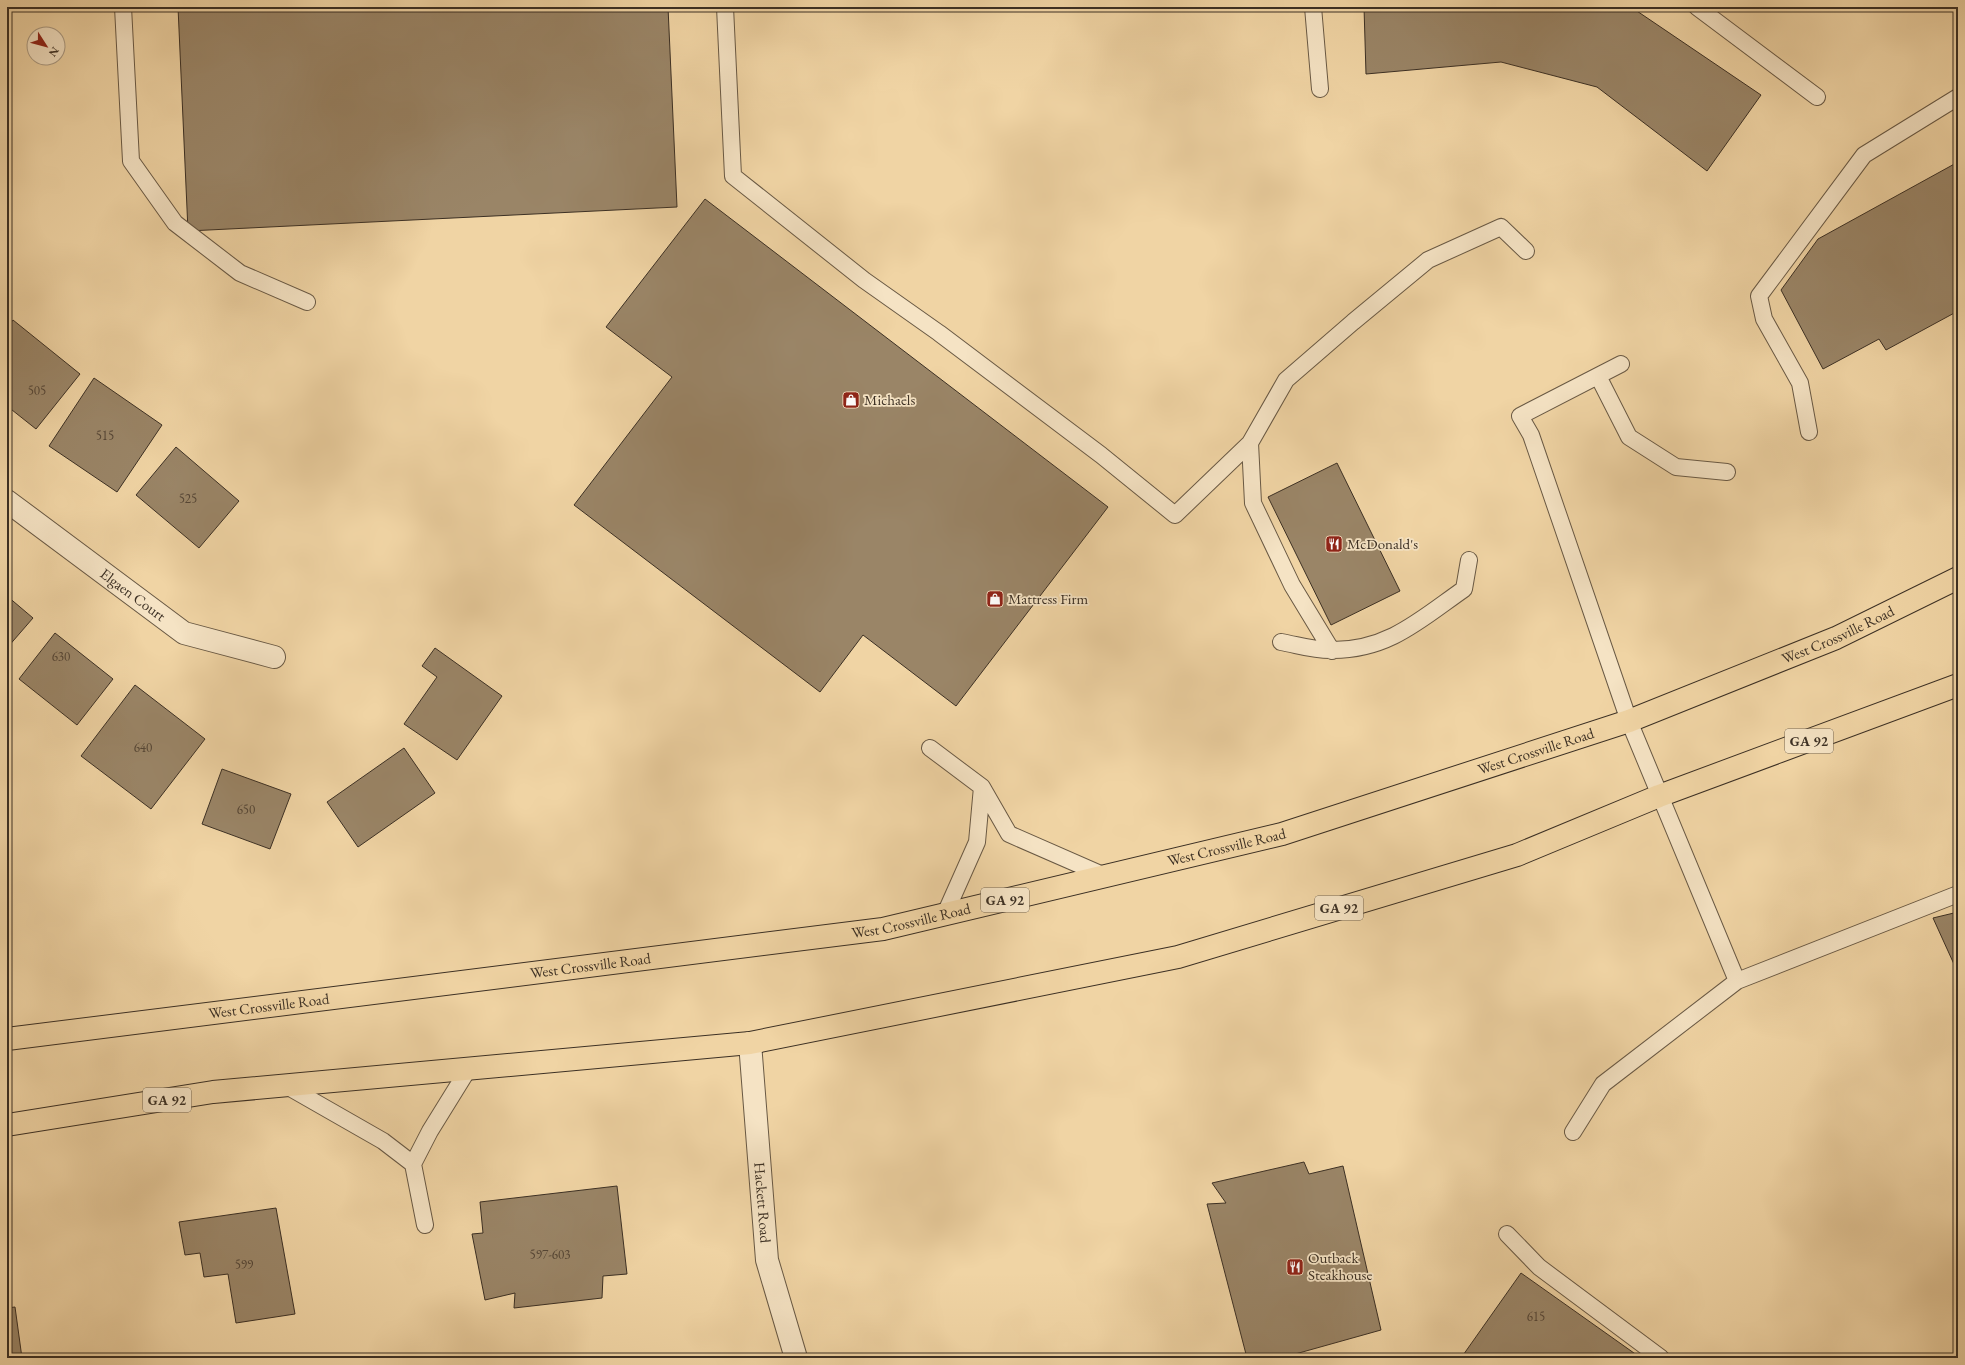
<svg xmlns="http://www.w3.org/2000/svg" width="1965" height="1365" viewBox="0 0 1965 1365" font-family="'EB Garamond',serif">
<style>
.building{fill:#9a8567;stroke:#3c3024}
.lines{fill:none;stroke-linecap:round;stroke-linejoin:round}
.service-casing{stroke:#695944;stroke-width:18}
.minor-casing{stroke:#695944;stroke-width:24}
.primary-casing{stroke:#3c3024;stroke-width:24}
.service{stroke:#f5e3c4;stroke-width:16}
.minor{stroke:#f5e3c4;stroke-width:22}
.primary{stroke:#f0d4a4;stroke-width:22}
.labels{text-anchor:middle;stroke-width:3.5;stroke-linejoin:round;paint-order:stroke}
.number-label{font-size:13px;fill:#544535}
.shield{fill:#f5e3c4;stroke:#746654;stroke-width:1}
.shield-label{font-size:14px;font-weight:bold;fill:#3c3024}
.poi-label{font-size:15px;fill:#3c3024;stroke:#f5e3c4;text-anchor:start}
.street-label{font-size:15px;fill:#3c3024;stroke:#f5e3c4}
</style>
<rect width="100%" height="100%" fill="#f0d4a4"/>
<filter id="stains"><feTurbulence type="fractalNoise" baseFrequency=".005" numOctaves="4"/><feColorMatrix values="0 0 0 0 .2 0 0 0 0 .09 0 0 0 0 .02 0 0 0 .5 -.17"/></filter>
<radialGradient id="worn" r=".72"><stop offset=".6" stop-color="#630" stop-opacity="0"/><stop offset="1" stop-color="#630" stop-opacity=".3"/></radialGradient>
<path class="building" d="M178,7H668L677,207L188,231Z
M1364,7H1631L1761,95L1707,171L1597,87L1501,62L1366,74Z
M1958,162V311L1886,350L1879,339L1823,369L1781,290L1818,239Z
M705,199L1108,507L956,706L863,635L820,692L574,505L672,377L606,327Z
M13,320L80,374L36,429L7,406V328Z
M94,378L162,425L117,492L49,446Z
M176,447L239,501L199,548L136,495Z
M1337,463L1400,591L1331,625L1268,497Z
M7,596L33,618L7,648Z
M55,633L113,679L77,725L19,679Z
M435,648L502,696L457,760L404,724L437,677L422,666Z
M135,685L205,739L151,809L81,756Z
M404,748L435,793L358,847L327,802Z
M222,769L291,794L270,849L202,824Z
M1958,912V973L1933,918Z
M1304,1162L1309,1174L1343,1166L1381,1330L1281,1358H1247L1207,1204L1226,1203L1212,1183Z
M617,1186L627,1274L603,1276L602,1298L514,1308L515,1293L485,1300L472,1234L483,1233L480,1202Z
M276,1208L295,1314L236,1323L228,1274L204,1277L200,1253L185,1255L179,1222Z
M1521,1273L1641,1358H1461Z
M15,1307L22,1358H7V1308Z"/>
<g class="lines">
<defs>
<path id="service" d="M123,7L131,161L175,223L240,273L307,302
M725,7L733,176L864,280L939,333L1101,455L1175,515L1250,443
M1313,7L1320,89
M1697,7L1817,97
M1621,364L1520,416L1531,435L1629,721L1737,981
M1598,376L1629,437L1676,467L1727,472
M1809,432L1800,383L1764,319L1759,296L1864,155L1958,97
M1281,642C1298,645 1316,651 1333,650C1389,650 1421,619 1464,589L1469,560
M1332,651L1292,585L1253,503L1250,443L1286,380L1353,322L1428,260L1501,227L1526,251
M930,748L982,787L1009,834L1105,876
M945,914L977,842L982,787
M285,1085L383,1141L413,1164
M1573,1132L1603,1084L1737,981L1958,894
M425,1225L413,1164L430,1131L469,1068
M1507,1234L1539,1267L1661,1358"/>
<g id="minor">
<path id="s1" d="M7,501L184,633L274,657"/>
<path id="s2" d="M750,1043L767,1260L796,1358"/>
</g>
<g id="primary">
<path id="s3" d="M7,1039L883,929L1282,834L1629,721L1836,638L1958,578"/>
<path d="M7,1125L213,1092L750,1043L1178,957L1517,855L1659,796L1958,685"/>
</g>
</defs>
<use href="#service" class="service-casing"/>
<use href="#minor" class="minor-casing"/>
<use href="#primary" class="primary-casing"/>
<use href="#service" class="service"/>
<use href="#minor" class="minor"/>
<use href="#primary" class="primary"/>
</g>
<defs>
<symbol id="shop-square" viewBox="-11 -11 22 22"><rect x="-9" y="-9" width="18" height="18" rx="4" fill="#8f2418" stroke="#f5e3c4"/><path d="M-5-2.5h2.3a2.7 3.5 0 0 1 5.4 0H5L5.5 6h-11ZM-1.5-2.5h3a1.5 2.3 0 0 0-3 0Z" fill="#fff"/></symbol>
<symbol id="restaurant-square" viewBox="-11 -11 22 22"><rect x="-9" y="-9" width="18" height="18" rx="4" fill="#8f2418" stroke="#f5e3c4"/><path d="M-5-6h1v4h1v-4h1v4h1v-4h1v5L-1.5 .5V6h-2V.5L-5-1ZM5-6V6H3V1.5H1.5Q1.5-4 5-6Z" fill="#fff"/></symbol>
</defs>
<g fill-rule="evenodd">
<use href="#shop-square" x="841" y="390" width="20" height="20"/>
<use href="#restaurant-square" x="1324" y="534" width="20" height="20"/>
<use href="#shop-square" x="985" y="589" width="20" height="20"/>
<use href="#restaurant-square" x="1285" y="1257" width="20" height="20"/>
</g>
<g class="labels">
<g class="number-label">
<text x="37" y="395">505</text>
<text x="105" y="440">515</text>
<text x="188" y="503">525</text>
<text x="61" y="661">630</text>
<text x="143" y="752">640</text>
<text x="246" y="814">650</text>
<text x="550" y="1259">597-603</text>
<text x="244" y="1269">599</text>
<text x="1536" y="1321">615</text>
</g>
<g class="shield">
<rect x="1785" y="729" width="48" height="24" rx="3"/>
<rect x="981" y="888" width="48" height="24" rx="3"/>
<rect x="1315" y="896" width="48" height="24" rx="3"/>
<rect x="143" y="1088" width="48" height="24" rx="3"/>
</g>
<g class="shield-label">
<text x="1809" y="746">GA 92</text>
<text x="1005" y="905">GA 92</text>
<text x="1339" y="913">GA 92</text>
<text x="167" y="1105">GA 92</text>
</g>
<g class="poi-label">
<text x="864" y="405">Michaels</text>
<text x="1347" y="549">McDonald's</text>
<text x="1008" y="604">Mattress Firm</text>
<text x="1308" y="1263">Outback<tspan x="1308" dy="17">Steakhouse</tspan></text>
</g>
<g class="street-label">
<text dy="5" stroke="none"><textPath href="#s1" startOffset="157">Elgaen Court</textPath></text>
<text dy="5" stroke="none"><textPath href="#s3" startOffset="1884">West Crossville Road</textPath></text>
<text dy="5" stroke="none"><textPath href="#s3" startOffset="1560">West Crossville Road</textPath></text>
<text dy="5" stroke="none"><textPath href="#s3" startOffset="1236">West Crossville Road</textPath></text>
<text dy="5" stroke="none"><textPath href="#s3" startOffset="912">West Crossville Road</textPath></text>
<text dy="5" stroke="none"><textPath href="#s3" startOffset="588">West Crossville Road</textPath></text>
<text dy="5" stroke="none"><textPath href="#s3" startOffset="264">West Crossville Road</textPath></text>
<text dy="5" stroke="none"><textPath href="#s2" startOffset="160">Hackett Road</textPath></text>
</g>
</g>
<rect width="1965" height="1365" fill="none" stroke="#f0d4a4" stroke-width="24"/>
<rect x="8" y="8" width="1949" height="1349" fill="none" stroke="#3c3024" stroke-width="2"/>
<rect x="12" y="12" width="1941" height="1341" fill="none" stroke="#3c3024"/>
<g transform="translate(46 46) rotate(126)"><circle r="19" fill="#f5e3c4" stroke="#ab9b84"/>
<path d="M0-3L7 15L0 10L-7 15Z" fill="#8f2418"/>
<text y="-6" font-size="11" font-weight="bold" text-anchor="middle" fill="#3c3024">N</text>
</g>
<rect width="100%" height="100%" filter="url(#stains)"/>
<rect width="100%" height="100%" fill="url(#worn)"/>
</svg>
